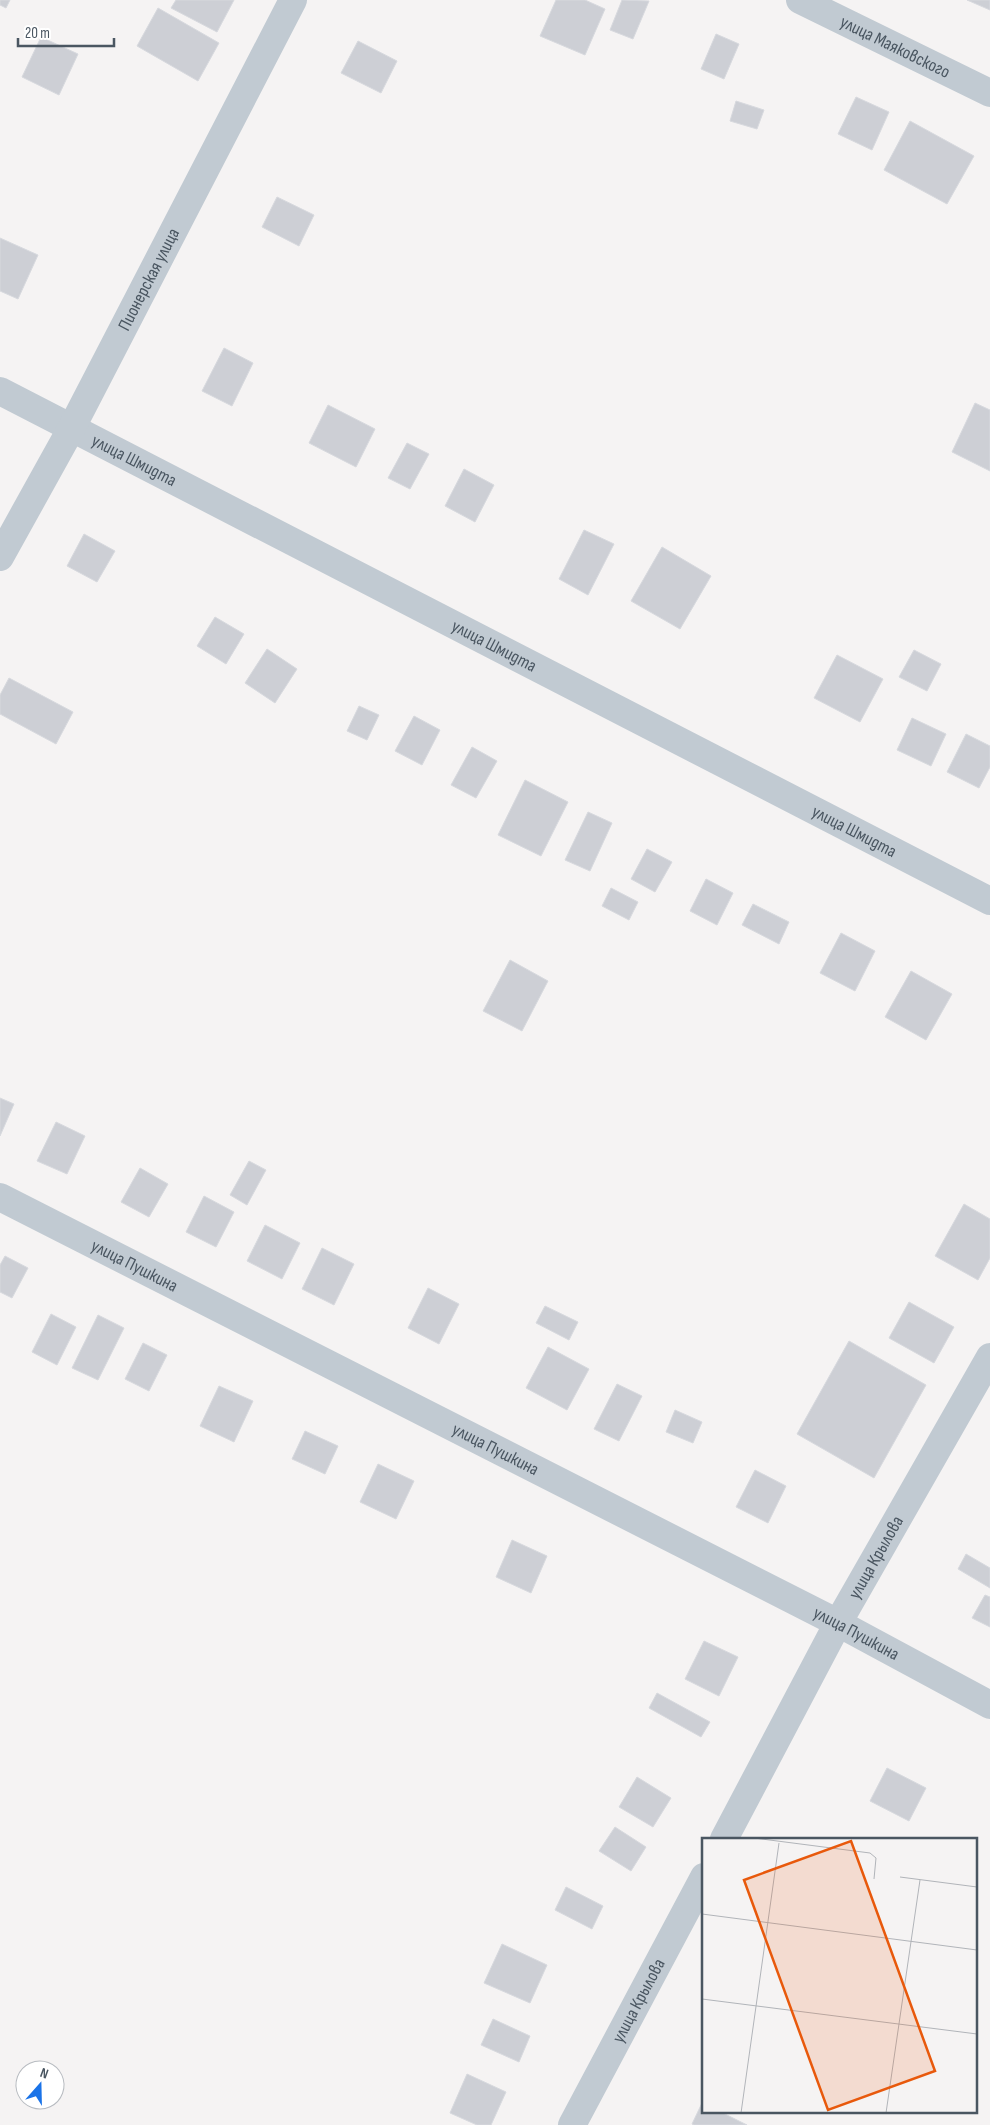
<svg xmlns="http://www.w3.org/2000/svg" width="990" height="2125" viewBox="0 0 990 2125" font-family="'Sofia Sans Condensed',sans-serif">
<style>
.building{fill:#cdcfd5;stroke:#d7d9de}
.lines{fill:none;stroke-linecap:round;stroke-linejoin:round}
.street{stroke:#c1cad2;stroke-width:28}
.labels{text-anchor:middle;stroke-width:4;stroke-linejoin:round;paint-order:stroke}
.street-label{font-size:18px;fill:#4a5661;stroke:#fff}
.inset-road{fill:none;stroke:#b1b4b9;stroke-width:1}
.view{fill:#e8590c;fill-opacity:0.15;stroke:#e8590c;stroke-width:2.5}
.inset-edge{fill:none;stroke:#4a5661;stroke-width:2.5}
</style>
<rect width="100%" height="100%" fill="#f5f3f3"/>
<path class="building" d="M0,0H10L6,8L0,5Z
M176,0H234L217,32L171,8Z
M556,0H585L605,9L585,55L540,36Z
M622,0L649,1L633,39L610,30Z
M967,0H990V10Z
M158,8L219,43L198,81L137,46Z
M716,34L739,44L724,79L701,69Z
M41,37L78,54L59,95L22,77Z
M358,41L397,61L381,93L341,73Z
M856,97L889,112L872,150L838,134Z
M736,101L764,110L757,129L730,121Z
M910,121L974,156L947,204L884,170Z
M277,197L314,215L299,246L262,227Z
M0,238L38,255L18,299L0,291Z
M224,348L253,363L232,406L202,391Z
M975,403L990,410V471L952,452Z
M328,405L375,429L356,467L309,443Z
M407,443L429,454L410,489L388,478Z
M464,469L494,485L475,522L445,506Z
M584,530L614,544L588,595L559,579Z
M84,534L115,551L97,582L67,566Z
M662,547L711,576L680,629L631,601Z
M215,617L244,634L226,664L197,646Z
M267,649L297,669L275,703L245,683Z
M914,650L941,664L927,691L899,677Z
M837,655L883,679L860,722L814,698Z
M9,678L73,712L56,744L0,714V695Z
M359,706L379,715L367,740L347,731Z
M414,716L440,730L422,765L395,751Z
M912,718L946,734L931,766L897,750Z
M966,734L990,746V767L979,788L947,772Z
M472,747L497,761L476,798L451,785Z
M525,780L568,802L541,856L498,835Z
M588,812L612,823L590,871L565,860Z
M647,849L672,862L655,892L631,879Z
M706,879L733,893L717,925L690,911Z
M611,888L638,902L629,920L602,906Z
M753,904L789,922L779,944L742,925Z
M841,933L875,951L855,991L820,973Z
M510,960L548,981L522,1031L483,1011Z
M911,971L952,994L926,1040L885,1017Z
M0,1098L14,1104L0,1136Z
M56,1122L85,1136L67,1174L37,1161Z
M249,1161L266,1170L247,1205L230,1195Z
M140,1168L168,1184L149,1217L121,1202Z
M204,1196L234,1212L216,1247L186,1232Z
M964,1204L990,1219V1258L978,1280L935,1256Z
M265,1225L300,1243L282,1279L247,1261Z
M322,1248L354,1264L334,1305L302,1289Z
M5,1256L28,1268L12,1298L0,1292V1265Z
M428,1288L459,1304L439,1344L408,1328Z
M909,1302L954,1327L934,1363L889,1338Z
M545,1306L578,1322L569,1340L536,1323Z
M51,1314L76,1327L57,1365L32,1352Z
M98,1315L124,1328L98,1380L72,1368Z
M849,1341L926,1385L874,1478L797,1434Z
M143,1343L167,1355L149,1391L125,1379Z
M548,1347L589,1369L567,1410L526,1388Z
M617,1384L642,1396L619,1441L594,1429Z
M219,1386L253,1401L234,1442L200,1426Z
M675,1410L702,1422L693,1443L666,1432Z
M305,1431L338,1446L325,1474L292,1459Z
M378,1464L414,1481L396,1519L360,1502Z
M755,1470L786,1486L768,1523L736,1507Z
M512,1540L547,1556L531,1593L496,1577Z
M966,1554L990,1568V1588L958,1569Z
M985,1595L990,1597V1627L972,1618Z
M704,1641L738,1657L719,1696L685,1679Z
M657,1693L710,1722L701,1737L649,1708Z
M887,1768L926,1788L909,1821L870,1801Z
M637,1777L671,1798L653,1827L619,1807Z
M615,1827L646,1847L631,1871L599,1851Z
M566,1887L603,1906L592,1929L555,1910Z
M502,1944L547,1965L530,2003L484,1983Z
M493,2019L530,2036L519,2062L481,2045Z
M467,2074L506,2092L491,2125H477L450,2113Z
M702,2103L704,2111H719L747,2125H694L692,2124Z"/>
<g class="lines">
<g class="street">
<path id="s1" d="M800,0L990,93"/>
<path id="s2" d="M0,391L990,901"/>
<path id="s3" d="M0,557L71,429L293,0"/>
<path id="s4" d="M0,1197L838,1623L990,1705"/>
<path id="s5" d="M724,1839L838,1623L990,1357"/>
<path id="s6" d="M572,2125L704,1877"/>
</g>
</g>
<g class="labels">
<g class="street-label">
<text dy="6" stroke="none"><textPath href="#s1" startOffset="106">улица Маяковского</textPath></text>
<text dy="6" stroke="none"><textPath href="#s3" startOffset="315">Пионерская улица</textPath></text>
<text dy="6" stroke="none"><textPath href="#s2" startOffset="151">улица Шмидта</textPath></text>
<text dy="6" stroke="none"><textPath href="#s2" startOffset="556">улица Шмидта</textPath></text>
<text dy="6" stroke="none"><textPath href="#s2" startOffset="961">улица Шмидта</textPath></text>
<text dy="6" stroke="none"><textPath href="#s4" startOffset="151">улица Пушкина</textPath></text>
<text dy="6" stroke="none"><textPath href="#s4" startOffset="556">улица Пушкина</textPath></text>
<text dy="6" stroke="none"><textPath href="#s5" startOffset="320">улица Крылова</textPath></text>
<text dy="6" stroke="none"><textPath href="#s4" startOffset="961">улица Пушкина</textPath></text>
<text dy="6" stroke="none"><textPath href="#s6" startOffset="141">улица Крылова</textPath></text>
</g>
</g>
<g transform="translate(702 1838)">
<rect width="275" height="275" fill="#f5f3f3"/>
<path class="inset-road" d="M52,0L168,15L174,20L172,41M198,39L275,49M0,76L275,112M0,161L275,196M39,275L77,5M184,275L218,42"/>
<path class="view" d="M149,3L233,233L126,272L42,42Z"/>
<rect width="275" height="275" class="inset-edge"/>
</g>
<g transform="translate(40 2085) rotate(20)"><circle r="24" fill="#ffffff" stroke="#b7bbc0"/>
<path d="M0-4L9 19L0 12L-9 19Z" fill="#1a73e8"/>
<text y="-8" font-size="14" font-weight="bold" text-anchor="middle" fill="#4a5661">N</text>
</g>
<path d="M18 38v8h96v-8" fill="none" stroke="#4a5661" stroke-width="2.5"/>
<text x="25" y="38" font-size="15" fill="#4a5661" stroke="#ffffff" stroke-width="4" paint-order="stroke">20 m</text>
</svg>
